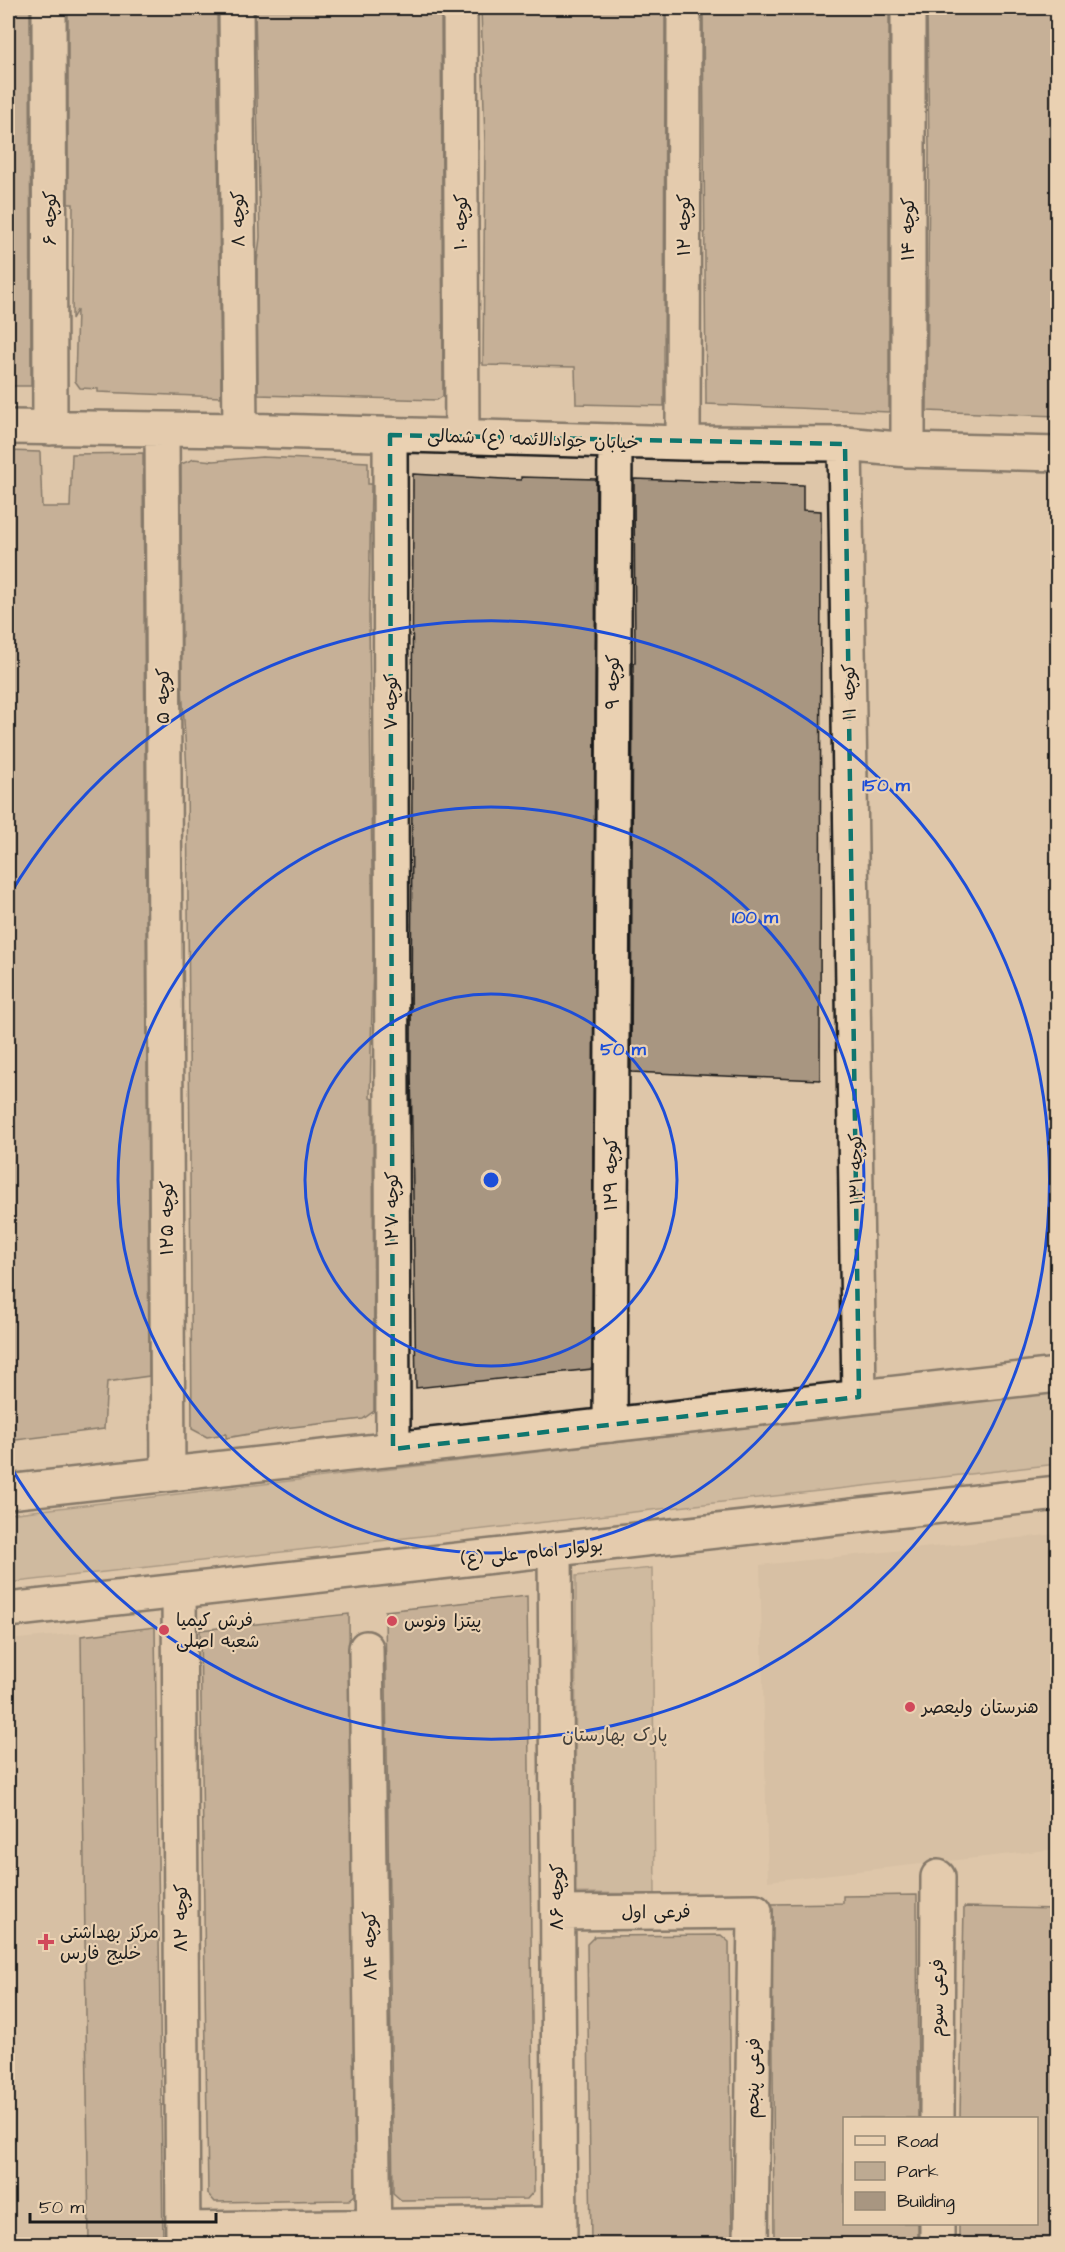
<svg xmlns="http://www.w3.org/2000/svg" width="1065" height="2252" viewBox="0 0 1065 2252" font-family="'Architects Daughter','Playpen Sans Arabic',sans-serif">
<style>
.built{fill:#ceb89d}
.green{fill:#bdaa92;stroke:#6c6357;stroke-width:1.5}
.building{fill:#a89681;stroke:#1c1c1c;stroke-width:1.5}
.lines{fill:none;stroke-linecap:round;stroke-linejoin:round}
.minor-casing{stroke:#1c1c1c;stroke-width:38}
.major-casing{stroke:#1c1c1c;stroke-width:38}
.minor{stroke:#ead1b2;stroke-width:33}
.major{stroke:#ead1b2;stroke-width:33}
.marked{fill:none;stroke:#0f766e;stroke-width:4.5;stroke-dasharray:12 8;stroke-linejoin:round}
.ring{fill:none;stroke:#1d4ed8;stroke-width:3}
.poi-dot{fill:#d1495b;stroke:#ead1b2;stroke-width:2}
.labels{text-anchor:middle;stroke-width:4.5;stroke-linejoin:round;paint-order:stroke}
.street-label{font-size:18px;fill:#1c1c1c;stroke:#ead1b2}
.poi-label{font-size:18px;fill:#1c1c1c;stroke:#ead1b2;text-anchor:start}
.park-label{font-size:18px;fill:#44403a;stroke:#ead1b2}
.centre{fill:#1d4ed8;stroke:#ead1b2;stroke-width:3}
.ring-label{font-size:18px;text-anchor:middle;font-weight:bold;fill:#1d4ed8;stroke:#ead1b2;stroke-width:4.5;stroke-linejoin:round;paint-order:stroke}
</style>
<rect width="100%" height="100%" fill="#dec6a9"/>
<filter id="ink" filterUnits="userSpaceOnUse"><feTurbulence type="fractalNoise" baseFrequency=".0167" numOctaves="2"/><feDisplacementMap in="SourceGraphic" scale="12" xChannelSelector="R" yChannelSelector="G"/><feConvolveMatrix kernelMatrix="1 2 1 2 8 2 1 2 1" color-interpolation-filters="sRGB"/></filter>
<g filter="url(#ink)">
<path class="built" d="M1057,1534V1849L768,1881L760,1565Z
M80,1633L89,2244H8V1640Z"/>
<path class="green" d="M1057,1391V1464L8,1583V1514Z
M652,1568L655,1894L575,1893L576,1576Z"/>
<path class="building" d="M8,8H30L31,386H8Z
M68,8H217L221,397L98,392V389L80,388L75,381L77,310L72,319L73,204H68Z
M255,8H441L443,396L437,400L258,395L257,263L260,237Z
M481,8H665L664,406L576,404L575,367L483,365L485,143Z
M703,8H889V412L706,404Z
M927,8H1058V416L927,411L929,150Z
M8,451L40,452L42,507H70L72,454L143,453L149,1376L107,1382L104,1429L8,1441Z
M262,457L368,462V484H371L369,616L373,957L370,1098L373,1099L374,1411L363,1419L284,1428L226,1438V1434L207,1437L192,1429L187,771L182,687L181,464L194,459L213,461Z
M413,474L521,480V477L596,479L592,1369L416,1388L411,1067Z
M634,479L803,485V510L821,511L820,1080L631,1072L633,663H635Z
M527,1596L534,2191L527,2199L401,2200L393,2193L385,1611Z
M349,1614L355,2195L349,2200L215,2202L208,2194L200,1630Z
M155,1627L163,2244H89L81,1636Z
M917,1895L918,2118H844V2223H918V2244H774L772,1904L843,1903V1896Z
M964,1907L1058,1909V2244H959V2223H1036V2118H960Z
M721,1935L729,1942L732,2244H591L587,1944L595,1936Z"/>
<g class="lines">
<defs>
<path id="minor" d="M49,8L50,428
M236,8L240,430
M460,8L462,437
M8,427L240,430L683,443L845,444L908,450L1058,454
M162,429L168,1474
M390,435L393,1449
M683,443L684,8
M845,444L859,1397
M908,450V8
M610,1425L615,441
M555,1549L560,2244
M179,1591L183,2244
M366,1648L374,2244
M558,1913L755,1911L751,2244
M937,2118L938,1877
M183,2229L560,2224
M937,2244V2224"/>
<path id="major" d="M8,1492L1058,1375
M8,1610L1058,1493"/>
</defs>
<use href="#minor" class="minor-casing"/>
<use href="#major" class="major-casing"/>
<use href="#minor" class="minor"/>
<use href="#major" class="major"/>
</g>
</g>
<path d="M0 0H1065V2252H0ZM390,435L845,444L859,1397L393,1449Z" fill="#dec6a9" fill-opacity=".55" fill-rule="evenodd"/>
<path class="marked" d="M390,435L845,444L859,1397L393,1449Z"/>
<g class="ring">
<circle cx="491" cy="1180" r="186"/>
<circle cx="491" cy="1180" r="373"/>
<path d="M9 896A559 559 0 1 1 9 1464"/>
</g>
<g class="poi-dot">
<circle cx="392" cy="1621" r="6"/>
<circle cx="164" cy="1630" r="6"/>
<circle cx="910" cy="1707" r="6"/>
<path d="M43 1933h6v6h6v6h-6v6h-6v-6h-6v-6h6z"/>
</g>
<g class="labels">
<g class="street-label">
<text transform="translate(50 218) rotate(-90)" y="6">کوچه ۶</text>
<text transform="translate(238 219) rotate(-91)" y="6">کوچه ۸</text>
<text transform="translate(461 222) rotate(-90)" y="6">کوچه ۱۰</text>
<text transform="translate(684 225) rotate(-90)" y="6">کوچه ۱۲</text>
<text transform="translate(908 229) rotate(-90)" y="6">کوچه ۱۴</text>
<text transform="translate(533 439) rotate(2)" y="6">خیابان جوادالائمه (ع) شمالی</text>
<text transform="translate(613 682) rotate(-90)" y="6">کوچه ۹</text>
<text transform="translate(849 692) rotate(-91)" y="6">کوچه ۱۱</text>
<text transform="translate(163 696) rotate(-90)" y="6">کوچه ۵</text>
<text transform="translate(391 702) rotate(-90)" y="6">کوچه ۷</text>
<text transform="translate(856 1169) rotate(-91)" y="6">کوچه ۱۳۱</text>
<text transform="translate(611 1174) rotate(-90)" y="6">کوچه ۱۲۹</text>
<text transform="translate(392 1209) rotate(-90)" y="6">کوچه ۱۲۷</text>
<text transform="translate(167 1218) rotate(-90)" y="6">کوچه ۱۲۵</text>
<text transform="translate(532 1552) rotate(-6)" y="6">بولوار امام علی (ع)</text>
<text transform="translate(557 1897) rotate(-90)" y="6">کوچه ۸۶</text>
<text transform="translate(656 1912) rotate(-1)" y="6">فرعی اول</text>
<text transform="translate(181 1918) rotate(-90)" y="6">کوچه ۸۲</text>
<text transform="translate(370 1946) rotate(-91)" y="6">کوچه ۸۴</text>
<text transform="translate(937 1998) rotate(-90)" y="6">فرعی سوم</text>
<text transform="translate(753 2078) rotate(-89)" y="6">فرعی پنجم</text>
</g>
<g class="poi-label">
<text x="176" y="1626">فرش کیمیا<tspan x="176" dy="21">شعبه اصلی</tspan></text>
<text x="404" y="1627">پیتزا ونوس</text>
<text x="922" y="1713">هنرستان ولیعصر</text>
<text x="60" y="1938">مرکز بهداشتی<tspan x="60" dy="21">خلیج فارس</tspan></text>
</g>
<g class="park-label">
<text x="615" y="1741">پارک بهارستان</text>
</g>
</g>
<circle cx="491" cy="1180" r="9" class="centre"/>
<g class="ring-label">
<text x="886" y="791">150 m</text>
<text x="755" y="923">100 m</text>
<text x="623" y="1055">50 m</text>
</g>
<rect width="1065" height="2252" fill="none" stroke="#ead1b2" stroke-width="30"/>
<rect x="15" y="15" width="1035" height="2222" fill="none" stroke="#1c1c1c" stroke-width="2" filter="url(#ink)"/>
<rect x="843" y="2117" width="195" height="108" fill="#ead1b2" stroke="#988976" stroke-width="1.5"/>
<rect x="855" y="2136" width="30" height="9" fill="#ead1b2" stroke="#988976" stroke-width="1.5"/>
<text x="897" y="2147" font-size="18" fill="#1c1c1c">Road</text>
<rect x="855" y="2162" width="30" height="18" fill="#bdaa92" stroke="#988976" stroke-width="1.5"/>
<text x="897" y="2177" font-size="18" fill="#1c1c1c">Park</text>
<rect x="855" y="2192" width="30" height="18" fill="#a89681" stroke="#988976" stroke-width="1.5"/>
<text x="897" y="2207" font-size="18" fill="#1c1c1c">Building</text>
<path d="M30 2213v9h186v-9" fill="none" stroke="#1c1c1c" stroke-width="3"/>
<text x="39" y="2213" font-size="18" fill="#1c1c1c" stroke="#ead1b2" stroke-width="4.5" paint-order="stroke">50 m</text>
</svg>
